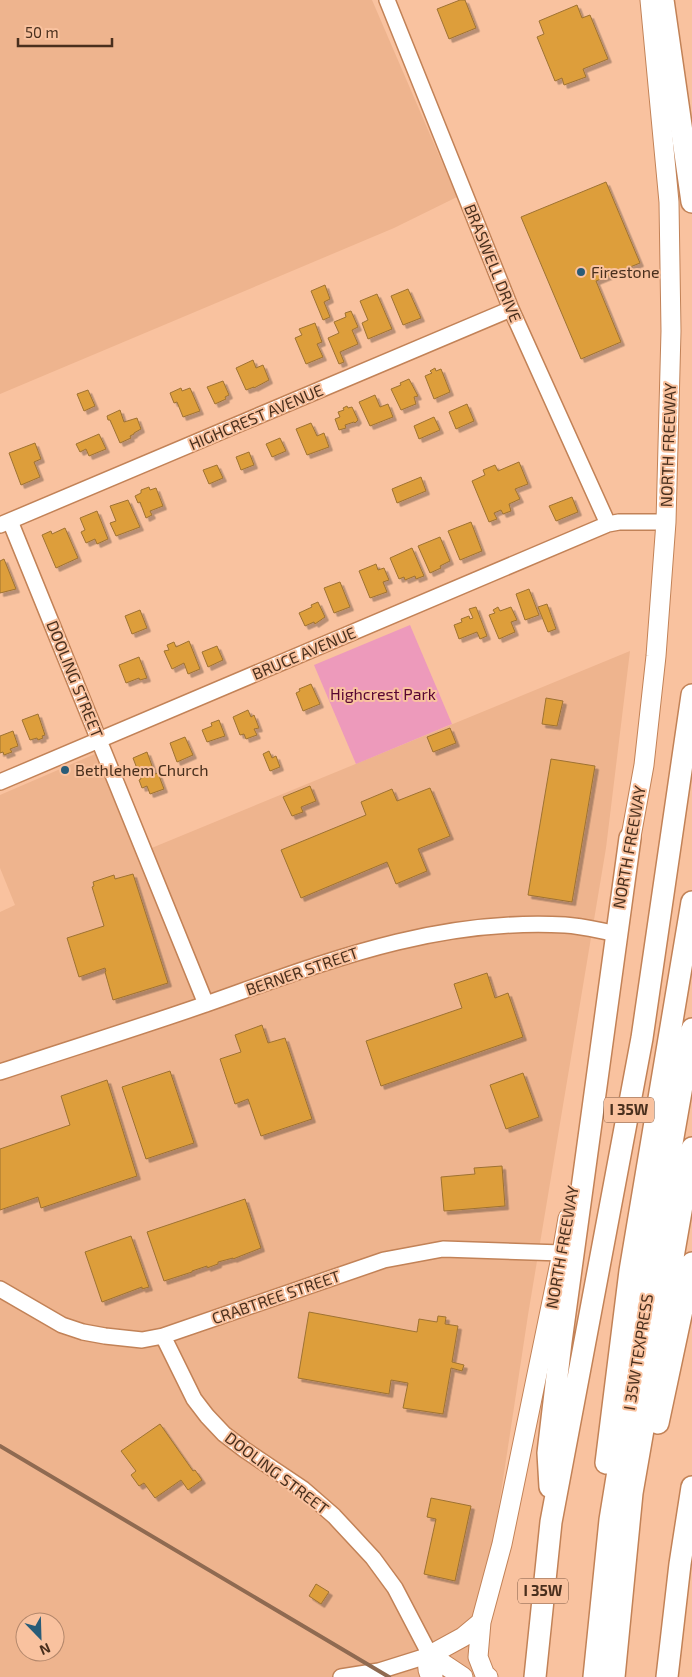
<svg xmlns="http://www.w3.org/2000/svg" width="692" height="1677" viewBox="0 0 692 1677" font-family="'Exo 2',sans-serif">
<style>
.built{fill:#eeb48e;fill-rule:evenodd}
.green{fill:#ed9abb}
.building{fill:#dd9e3b;stroke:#9e7232;filter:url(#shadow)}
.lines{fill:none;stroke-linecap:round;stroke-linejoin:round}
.minor-casing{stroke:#c28257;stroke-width:18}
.major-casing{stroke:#c28257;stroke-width:21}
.highway-casing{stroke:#c28257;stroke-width:24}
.minor{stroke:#fff;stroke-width:15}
.major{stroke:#fff;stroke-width:19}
.highway{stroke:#fff;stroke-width:21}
.rail{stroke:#8f6a51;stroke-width:4}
.poi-dot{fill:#285c78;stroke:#f9c29f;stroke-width:2}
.labels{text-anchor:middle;stroke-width:4;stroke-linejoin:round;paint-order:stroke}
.shield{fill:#f9c29f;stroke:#7e5b44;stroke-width:1}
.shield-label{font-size:15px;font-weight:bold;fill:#492f1d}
.street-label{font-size:16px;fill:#492f1d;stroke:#f9c29f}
.poi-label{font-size:16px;fill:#492f1d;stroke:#f9c29f;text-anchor:start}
.park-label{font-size:16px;fill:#580633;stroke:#f9c29f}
</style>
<defs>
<filter id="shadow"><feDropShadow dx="3.5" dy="3.5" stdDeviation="0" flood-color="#0004"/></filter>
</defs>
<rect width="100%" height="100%" fill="#f9c29f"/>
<path class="built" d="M0,0H372L457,197L394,228L0,394Z
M630,651L606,848L528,1315L473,1677H0V912L15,905L0,868V795L95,754L137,854ZM25,1622H55V1652H25Z"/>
<path class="green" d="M410,625L452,724L356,764L314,665Z"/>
<path class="building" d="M460,0H465L476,28L449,39L437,9Z
M577,5L582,18L590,15L608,59L583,69L586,77L564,85L562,78L555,81L537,37L544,34L539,21Z
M606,182L640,263L596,281L621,342L581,359L521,217Z
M325,285L330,299L324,302L330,317L323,320L311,291Z
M408,289L421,318L403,325L391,296Z
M377,294L392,329L368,339L362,323L368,320L360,301Z
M351,311L358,327L352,330L358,344L340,352L344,362L339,364L328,338L339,333L334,322L346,317L345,313Z
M315,323L322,342L317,344L323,357L306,364L295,338L302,335L299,329Z
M253,360L256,368L263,365L269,380L254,388V387L246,390L236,368Z
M435,368L436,371L441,369L450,392L434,399L425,376L432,373L430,371Z
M409,379L418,396L414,397L416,404L401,410L391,389L401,385L400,383Z
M223,381L229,395L225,397L226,399L215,404L207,387Z
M181,388L182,391L190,388L200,411L183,417L177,402L174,403L170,393Z
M88,390L95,406L84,411L77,394Z
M375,395L380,407L388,404L393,417L370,426L359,402Z
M467,404L474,421L456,429L449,412Z
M347,406L348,408L352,407L358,420L355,423L354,422L345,425L346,428L339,430L335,419L340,417L338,412L344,410L343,408Z
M120,410L124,422L137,418L141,429L134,433V434L130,436L131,438L120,443L110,420H108L107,416Z
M434,417L440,430L419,439L414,426Z
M311,423L317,436L324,433L329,447L307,455L296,429Z
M99,434L106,449L89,456L86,449L80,452L76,444Z
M280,438L286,451L272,457L266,444Z
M35,443L41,459L34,462L40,477L21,485L9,453Z
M249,452L254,465L241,470L236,457Z
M519,462L528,484L515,489L520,499L509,504L511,511L503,514L501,510L494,513L497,519L489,522L472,481L485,475L483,470L495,465L498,471Z
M217,465L223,478L209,484L203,470Z
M421,477L426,491L397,503L392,489Z
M149,487L150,490L156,488L163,506L150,511L152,515L146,518L140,502L138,503L135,496L141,493V490Z
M572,497L578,512L556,521L549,506Z
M128,500L140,527L116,536L110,523L116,521L110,506Z
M97,511L108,539L97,544L95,539L86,543L81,532L85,530L80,518Z
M471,522L482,551L460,560L448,531Z
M65,528L78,558L56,568L42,535L51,531L52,534Z
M440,537L450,561L440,566L441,568L430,573L418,546Z
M412,548L424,576L416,579L415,576L405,580L404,577L399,579L390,558Z
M4,559L16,589L0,593V561Z
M376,564L378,570L384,568L389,580L383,582L387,592L370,598L359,571Z
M340,582L350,607L334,613L324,588Z
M529,589L539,615L525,620L516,594Z
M318,602L325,617L315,624L314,622L305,626L299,613L312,607L311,605Z
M547,604L556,629L548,632L538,607Z
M476,607L487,636L480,639L477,632L459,639L454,625L462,622L461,619L469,616L470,619L473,618L469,609Z
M498,607L500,611L511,607L517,620L511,622L515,632L499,639L489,615L495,613L493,610Z
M140,610L147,628L132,634L125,616Z
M189,641L200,669L188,674L184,663L172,669L164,651L169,650L167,645L174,642L176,647Z
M217,646L223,660L208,667L202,652Z
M139,657L147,678L140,680L139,678L126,683L119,665Z
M311,684L320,704L303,711L296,693L300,691L299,689Z
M546,698L563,701L557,726L542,724Z
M248,710L251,717L254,715L259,728L254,729L257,735L246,739L244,734L240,735L233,717Z
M38,714L45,735L42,736L43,738L38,740L37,738L30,740L22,720Z
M219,720L225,736L207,742L202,730L212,726L211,723Z
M450,728L456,743L433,752L427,737Z
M13,731L18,746L10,749L12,752L4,755L3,752L0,753V736Z
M185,737L193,755L177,762L170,743Z
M269,751L272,758L276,756L280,767L270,771L263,754Z
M147,752L155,774L158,773L164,789L150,794L147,786L142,788L139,780L141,779L133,758Z
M551,759L595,766L572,902L528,895Z
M310,786L316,801L301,807L303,812L292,816L283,797Z
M430,788L450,836L418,849L427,871L396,884L387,862L301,898L281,850L366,815L361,802L392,789L397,801Z
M133,874L168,983L113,1000L105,972L106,971L105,968L79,977L67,938L104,926L92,887L94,886L93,882L114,875L115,879Z
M487,973L495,998L508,993L523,1037L381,1086L366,1041L462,1008L454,984Z
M262,1025L268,1043L285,1038L312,1119L261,1136L248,1099L235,1104L220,1059L241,1052L235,1035Z
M170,1071L194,1143L146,1159L122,1087Z
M523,1073L539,1117L506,1129L490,1085Z
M107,1080L137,1176L41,1208L38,1197L0,1210V1149L70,1125L61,1096Z
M502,1166L505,1206L444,1211L441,1177L475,1174L474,1168Z
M245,1199L261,1248L233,1259V1258L218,1262V1264L207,1268V1266L192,1271V1272L164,1281L147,1232Z
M131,1236L149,1287L142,1289V1287L102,1302L85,1252Z
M309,1312L417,1332L419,1319L437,1322L438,1316L446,1317L445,1324L458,1326L452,1362L464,1365L462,1371L451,1368L443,1414L403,1408L408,1383L391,1380L389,1394L298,1378Z
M160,1424L193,1471L195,1470L202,1480L188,1490L181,1480L155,1498L144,1483L139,1486L131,1475L136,1471L121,1451Z
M431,1498L471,1506L455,1581L424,1574L436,1519L427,1517Z
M316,1584L329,1592L321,1604L309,1596Z"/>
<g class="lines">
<defs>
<path id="minor" d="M387,0L511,309L608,524
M10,521L206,1004
M0,525L511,309
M0,782L608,524L619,522H666
M0,1072C69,1049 140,1027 209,1003C328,961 435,918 565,925C581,926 597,930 613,933
M0,1289L62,1325L83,1332L105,1336L142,1340L163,1336L384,1260L443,1249L562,1253
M163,1336L194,1399L207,1416L224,1434L245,1450L303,1489L334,1516L373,1558L395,1588L430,1655L379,1671L341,1677"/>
<path id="major" d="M628,853L644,765L656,656L666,522L671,331L669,202L650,0
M430,1655L463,1637L481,1622
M430,1655L463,1677
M430,1655C428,1662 425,1672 433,1677
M488,1677L485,1675L478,1657L481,1622L502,1544L562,1253L568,1218"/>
<path id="highway" d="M663,0L692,202
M658,1423L692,1263
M606,1463L630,1271L692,902
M550,1487L548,1453L561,1342L630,838
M535,1677L551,1522L642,1038L692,695
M594,1677L610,1520L666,1177L692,1029
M614,1677L632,1493L692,1148
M667,1677L680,1564L692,1487"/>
</defs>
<use href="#minor" class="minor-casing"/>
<use href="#major" class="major-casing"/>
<use href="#highway" class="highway-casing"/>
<use href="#minor" class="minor"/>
<use href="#major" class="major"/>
<use href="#highway" class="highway"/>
<path class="rail" d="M0,1446L389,1677"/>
</g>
<g class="poi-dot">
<circle cx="581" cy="272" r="5"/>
<circle cx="65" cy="770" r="5"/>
</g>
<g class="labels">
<g class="shield">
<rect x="604" y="1097.5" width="50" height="25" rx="4"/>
<rect x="518" y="1578.5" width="50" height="25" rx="4"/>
</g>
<g class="shield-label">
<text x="629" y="1115">I 35W</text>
<text x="543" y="1596">I 35W</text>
</g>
<g class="street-label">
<text transform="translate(493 263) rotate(68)" y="6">BRASWELL DRIVE</text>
<text transform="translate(256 417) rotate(-23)" y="6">HIGHCREST AVENUE</text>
<text transform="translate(668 445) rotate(-88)" y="6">NORTH FREEWAY</text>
<text transform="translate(304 653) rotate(-23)" y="6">BRUCE AVENUE</text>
<text transform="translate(75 679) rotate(68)" y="6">DOOLING STREET</text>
<text transform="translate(629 847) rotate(-80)" y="6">NORTH FREEWAY</text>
<text transform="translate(302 971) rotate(-19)" y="6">BERNER STREET</text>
<text transform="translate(562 1247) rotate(-80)" y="6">NORTH FREEWAY</text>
<text transform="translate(276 1297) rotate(-19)" y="6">CRABTREE STREET</text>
<text transform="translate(638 1352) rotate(-81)" y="6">I 35W TEXPRESS</text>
<text transform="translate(277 1473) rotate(37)" y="6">DOOLING STREET</text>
</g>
<g class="poi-label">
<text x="591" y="278">Firestone</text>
<text x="75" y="776">Bethlehem Church</text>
</g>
<g class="park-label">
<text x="383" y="700">Highcrest Park</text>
</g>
</g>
<g transform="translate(40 1637) rotate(157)"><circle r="24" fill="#f9c29f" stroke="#b3876b"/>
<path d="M0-4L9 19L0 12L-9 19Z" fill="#285c78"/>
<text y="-8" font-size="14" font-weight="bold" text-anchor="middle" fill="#492f1d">N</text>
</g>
<path d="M18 38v8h94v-8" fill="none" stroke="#492f1d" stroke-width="2.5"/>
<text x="25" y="38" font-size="15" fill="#492f1d" stroke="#f9c29f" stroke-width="4" paint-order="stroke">50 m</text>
</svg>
